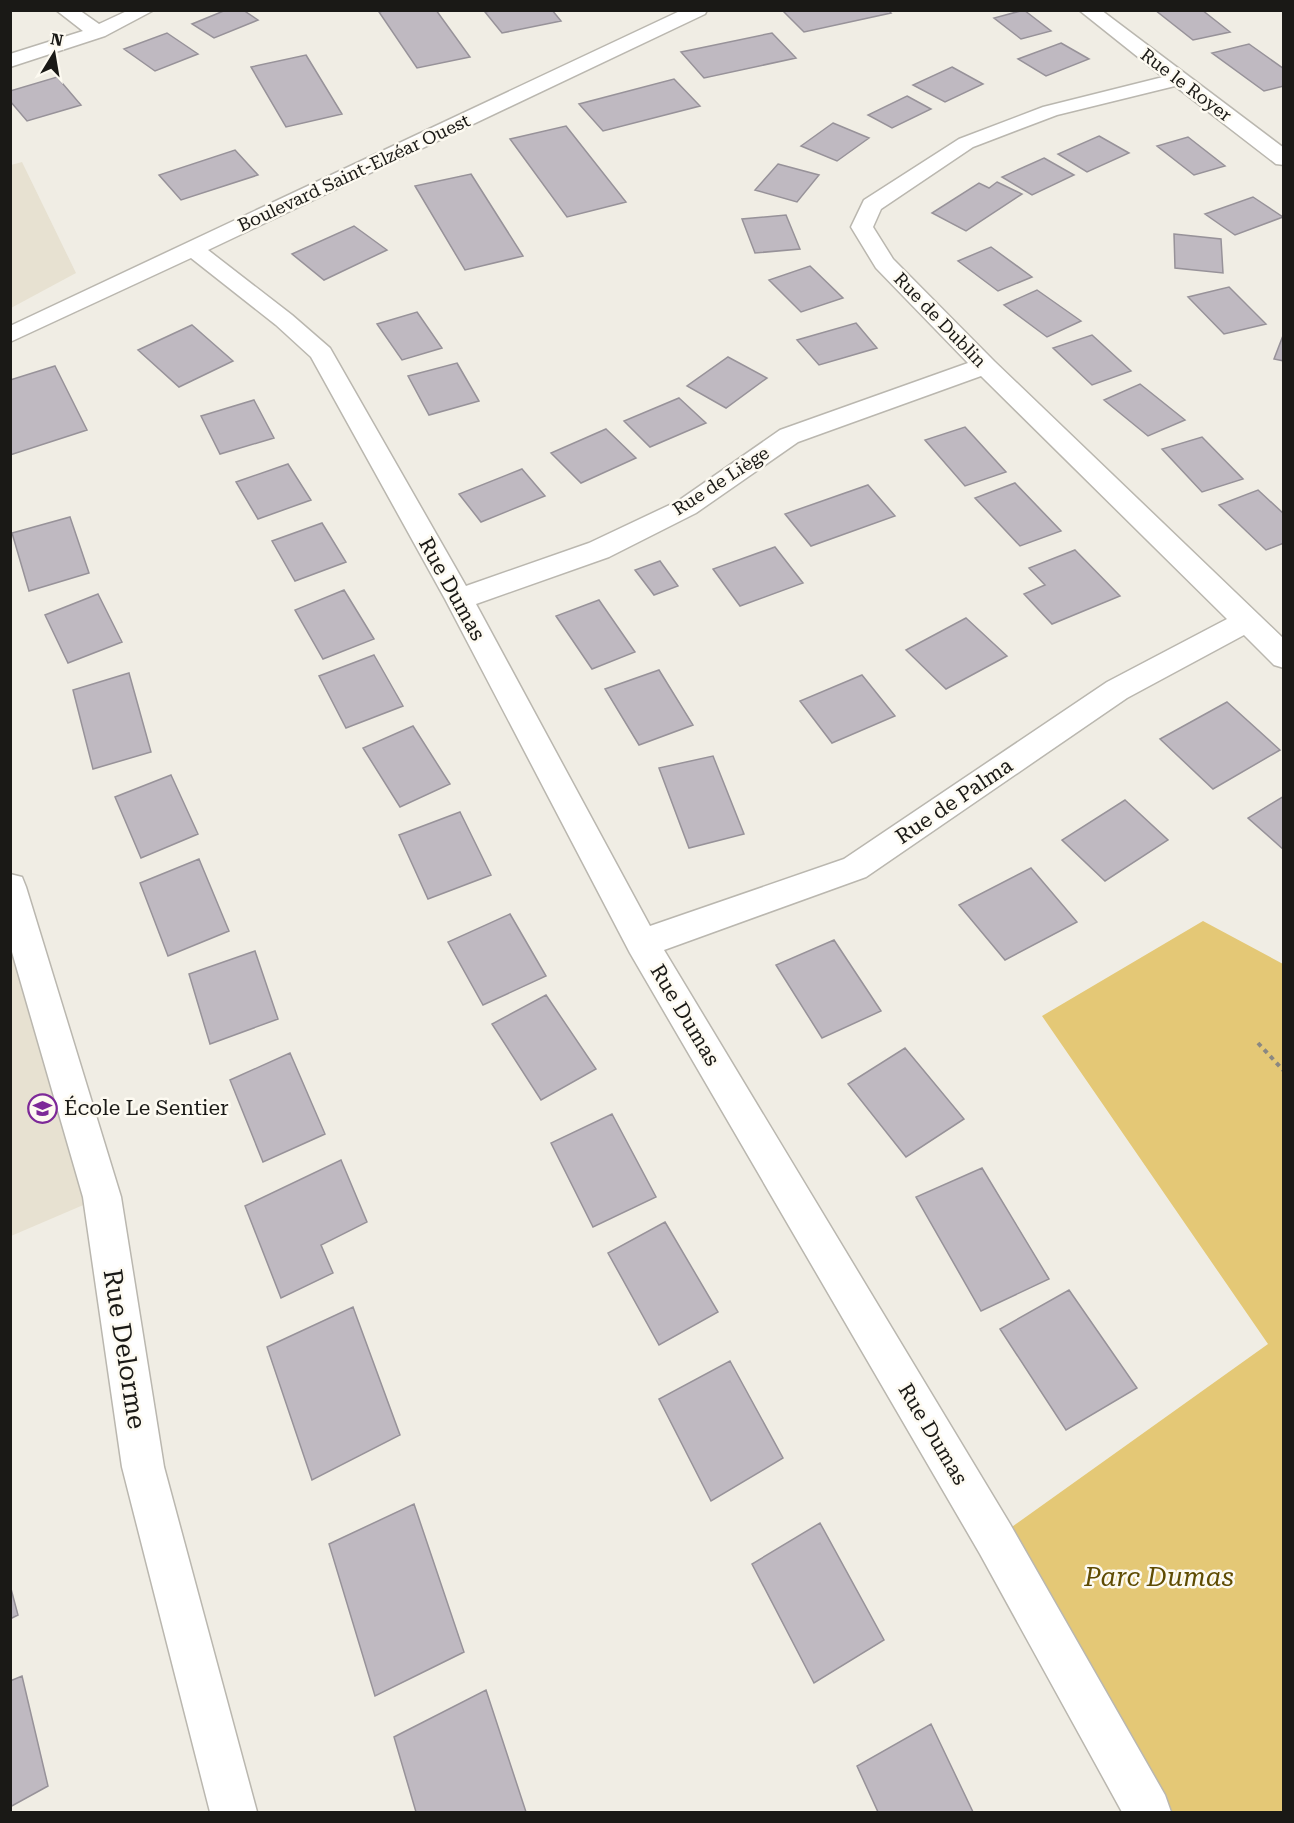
<svg xmlns="http://www.w3.org/2000/svg" width="1294" height="1823" viewBox="0 0 1294 1823" font-family="'Roboto Serif',serif">
<style>
.built{fill:#e7e1d1}
.green{fill:#e4c876}
.building{fill:#bfb9c1;stroke:#979299;stroke-width:1.5}
.lines{fill:none;stroke-linecap:round;stroke-linejoin:round}
.minor-casing{stroke:#bab7af;stroke-width:3}
.path{stroke:#8a8882;stroke-width:4;stroke-dasharray:4.5 4.5;stroke-linecap:butt}
.minor{fill:#fff;fill-rule:evenodd}
.labels{text-anchor:middle;stroke-width:5;stroke-linejoin:round;paint-order:stroke}
.far-street-label{font-size:18px;fill:#1a1916;stroke:#fdfaf1}
.street-label{font-size:21px;fill:#1a1916;stroke:#fdfaf1}
.poi-label{font-size:21px;fill:#1a1916;stroke:#fdfaf1;text-anchor:start}
.near-street-label{font-size:26px;fill:#1a1916;stroke:#fdfaf1}
.near-park-label{font-size:26px;font-style:italic;fill:#5f4b02;stroke:#fdfaf1}
</style>
<rect width="100%" height="100%" fill="#f0ede4"/>
<path class="built" d="M22,162L76,273L11,308V165Z
M10,887L102,1197L11,1236H10Z"/>
<path class="green" d="M1203,921L1283,964V1812H1148L995,1539L1268,1344L1042,1016Z"/>
<path class="building" d="M226,10H243L258,20L214,38L192,24Z
M387,10H436L470,57L417,68L379,12Z
M495,10H552L561,21L502,33L485,12Z
M782,10H888L891,13L804,32Z
M1024,10L1051,31L1021,39L994,18Z
M1155,10H1202L1230,32L1193,40Z
M167,33L198,54L155,71L124,49Z
M772,33L796,58L704,78L681,52Z
M1061,43L1089,59L1046,76L1018,59Z
M1249,44L1284,69V86L1264,91L1212,53Z
M306,55L342,114L286,127L251,67Z
M952,67L983,84L945,102L913,85Z
M57,77L81,105L27,121L10,101V91Z
M674,79L700,106L603,131L579,104Z
M907,96L931,109L892,128L868,115Z
M833,123L869,138L837,161L801,146Z
M566,126L626,202L567,217L510,139Z
M1099,136L1129,153L1087,172L1058,154Z
M1188,137L1225,166L1194,175L1157,146Z
M235,150L258,175L181,200L159,175Z
M1044,158L1074,175L1032,195L1002,177Z
M778,164L819,175L797,202L755,190Z
M471,174L523,256L465,270L415,186Z
M997,182L1022,194L966,231L932,213L979,183L989,188Z
M1253,197L1283,217L1235,235L1205,214Z
M786,215L800,249L755,253L742,219Z
M354,226L387,250L324,280L292,254Z
M1174,234L1221,239L1223,273L1175,268Z
M991,247L1032,277L998,291L958,261Z
M810,266L843,298L801,312L769,280Z
M1229,287L1266,324L1224,334L1188,297Z
M1037,290L1081,321L1047,337L1004,305Z
M417,312L442,348L402,360L377,324Z
M856,323L877,348L819,365L797,340Z
M192,325L233,361L179,387L138,350Z
M1284,333V361L1274,359Z
M1092,335L1131,371L1092,385L1053,348Z
M728,357L767,378L726,408L687,386Z
M457,363L479,401L429,415L408,376Z
M55,366L87,430L10,455V380Z
M1140,384L1185,420L1148,436L1104,400Z
M679,398L706,423L650,447L624,421Z
M254,400L274,438L220,454L201,416Z
M965,427L1006,472L965,486L925,440Z
M606,429L636,458L581,483L551,453Z
M1202,437L1243,479L1202,492L1162,449Z
M288,464L311,500L258,519L236,482Z
M522,469L545,496L481,522L459,494Z
M1015,483L1061,531L1020,546L975,498Z
M868,485L895,516L811,546L785,514Z
M1258,490L1284,514V543L1266,550L1219,505Z
M70,517L89,573L29,591L12,533Z
M322,523L346,562L295,581L272,541Z
M775,547L803,583L740,606L713,569Z
M1075,550L1120,596L1052,624L1024,594L1045,585L1029,568Z
M660,561L678,586L654,595L635,570Z
M344,590L374,639L323,659L295,610Z
M98,594L122,642L68,663L45,615Z
M599,600L635,652L592,669L556,616Z
M966,618L1007,656L946,689L906,650Z
M374,655L403,706L346,728L319,676Z
M659,670L693,725L639,745L605,689Z
M129,673L151,752L93,769L73,690Z
M862,675L895,716L832,743L800,701Z
M1227,702L1280,750L1213,789L1160,739Z
M413,726L450,784L400,807L363,748Z
M713,756L744,834L689,848L659,768Z
M171,775L198,834L141,858L115,797Z
M1284,796V850L1248,818Z
M1125,800L1168,840L1105,881L1062,840Z
M460,812L491,875L428,899L399,835Z
M199,859L229,931L168,956L140,883Z
M1031,868L1077,922L1005,960L959,905Z
M510,914L546,976L483,1005L448,942Z
M834,940L881,1011L822,1038L776,965Z
M255,951L278,1019L210,1044L189,974Z
M546,995L596,1069L541,1100L492,1024Z
M905,1048L964,1119L906,1157L848,1084Z
M290,1053L325,1134L263,1162L230,1080Z
M612,1114L656,1197L593,1227L551,1143Z
M341,1160L367,1222L321,1245L333,1273L281,1298L245,1206Z
M982,1168L1049,1279L981,1311L916,1197Z
M665,1222L718,1312L659,1345L608,1253Z
M1069,1290L1137,1388L1066,1430L1000,1329Z
M353,1307L400,1435L312,1480L267,1347Z
M730,1361L783,1458L711,1501L659,1399Z
M414,1504L464,1652L375,1696L329,1544Z
M820,1523L884,1640L814,1683L752,1564Z
M10,1585L18,1615L10,1619Z
M22,1676L48,1786L10,1807V1681Z
M486,1690L526,1812H416L394,1737Z
M931,1724L973,1812H878L857,1766Z"/>
<g class="lines">
<defs>
<path id="minor" d="M56,10H79L99,24L129,10H154L105,36L10,67V54L83,31Z
M682,10H707L705,14L208,250L292,315L330,348L466,586L589,543L678,501L780,430L968,363L876,268L851,227L864,200L959,139L1043,107L1163,77L1079,10H1101L1284,148V165L1276,164L1175,86L1057,115L973,147L881,209L873,227L893,259L994,361L1284,639V668L1274,665L1244,635L1127,698L866,877L664,950L1010,1524L1165,1795L1171,1812H1122L980,1554L630,953L445,599L311,357L276,325L191,258L10,342V326ZM981,376L1227,619L1107,682L844,859L650,926L476,604L609,557L696,513L798,442Z
M10,874L22,877L26,887L121,1197L164,1467L257,1812H210L122,1467L83,1197L10,945Z"/>
</defs>
<use href="#minor" class="minor-casing"/>
<path class="path" d="M1258,1043L1284,1071"/>
<use href="#minor" class="minor"/>
</g>
<defs>
<symbol id="school-ring" viewBox="-11 -11 22 22"><circle r="9.5" fill="#fdfaf1" stroke="#7d2998" stroke-width="1.5"/><path d="M0-5L7-2L0 1L-7-2ZM-4 1L0 2.5L4 1V4Q0 6-4 4Z" fill="#7d2998"/></symbol>
</defs>
<g fill-rule="evenodd">
<use href="#school-ring" x="26" y="1092" width="33" height="33"/>
</g>
<g class="labels">
<g class="far-street-label">
<text transform="translate(1186 85) rotate(37)" y="6">Rue le Royer</text>
<text transform="translate(354 173) rotate(-25)" y="6">Boulevard Saint-Elzéar Ouest</text>
<text transform="translate(940 320) rotate(46)" y="6">Rue de Dublin</text>
<text transform="translate(721 481) rotate(-33)" y="6">Rue de Liège</text>
</g>
<g class="street-label">
<text transform="translate(452 589) rotate(61)" y="7">Rue Dumas</text>
<text transform="translate(954 801) rotate(-34)" y="7">Rue de Palma</text>
<text transform="translate(685 1015) rotate(59)" y="7">Rue Dumas</text>
<text transform="translate(933 1434) rotate(59)" y="7">Rue Dumas</text>
</g>
<g class="poi-label">
<text x="64" y="1115">École Le Sentier</text>
</g>
<g class="near-street-label">
<text transform="translate(125 1349) rotate(81)" y="9">Rue Delorme</text>
</g>
<g class="near-park-label">
<text x="1159" y="1586">Parc Dumas</text>
</g>
</g>
<rect width="1294" height="1823" fill="none" stroke="#1a1916" stroke-width="24"/>
<g transform="translate(54 54) rotate(11)" stroke="#fdfaf1" stroke-width="4.5" paint-order="stroke">
<path d="M0-4.5L10 22L0 15L-10 22Z" fill="#1a1916"/>
<text y="-9" font-size="16" font-weight="bold" text-anchor="middle" fill="#1a1916">N</text>
</g>
</svg>
